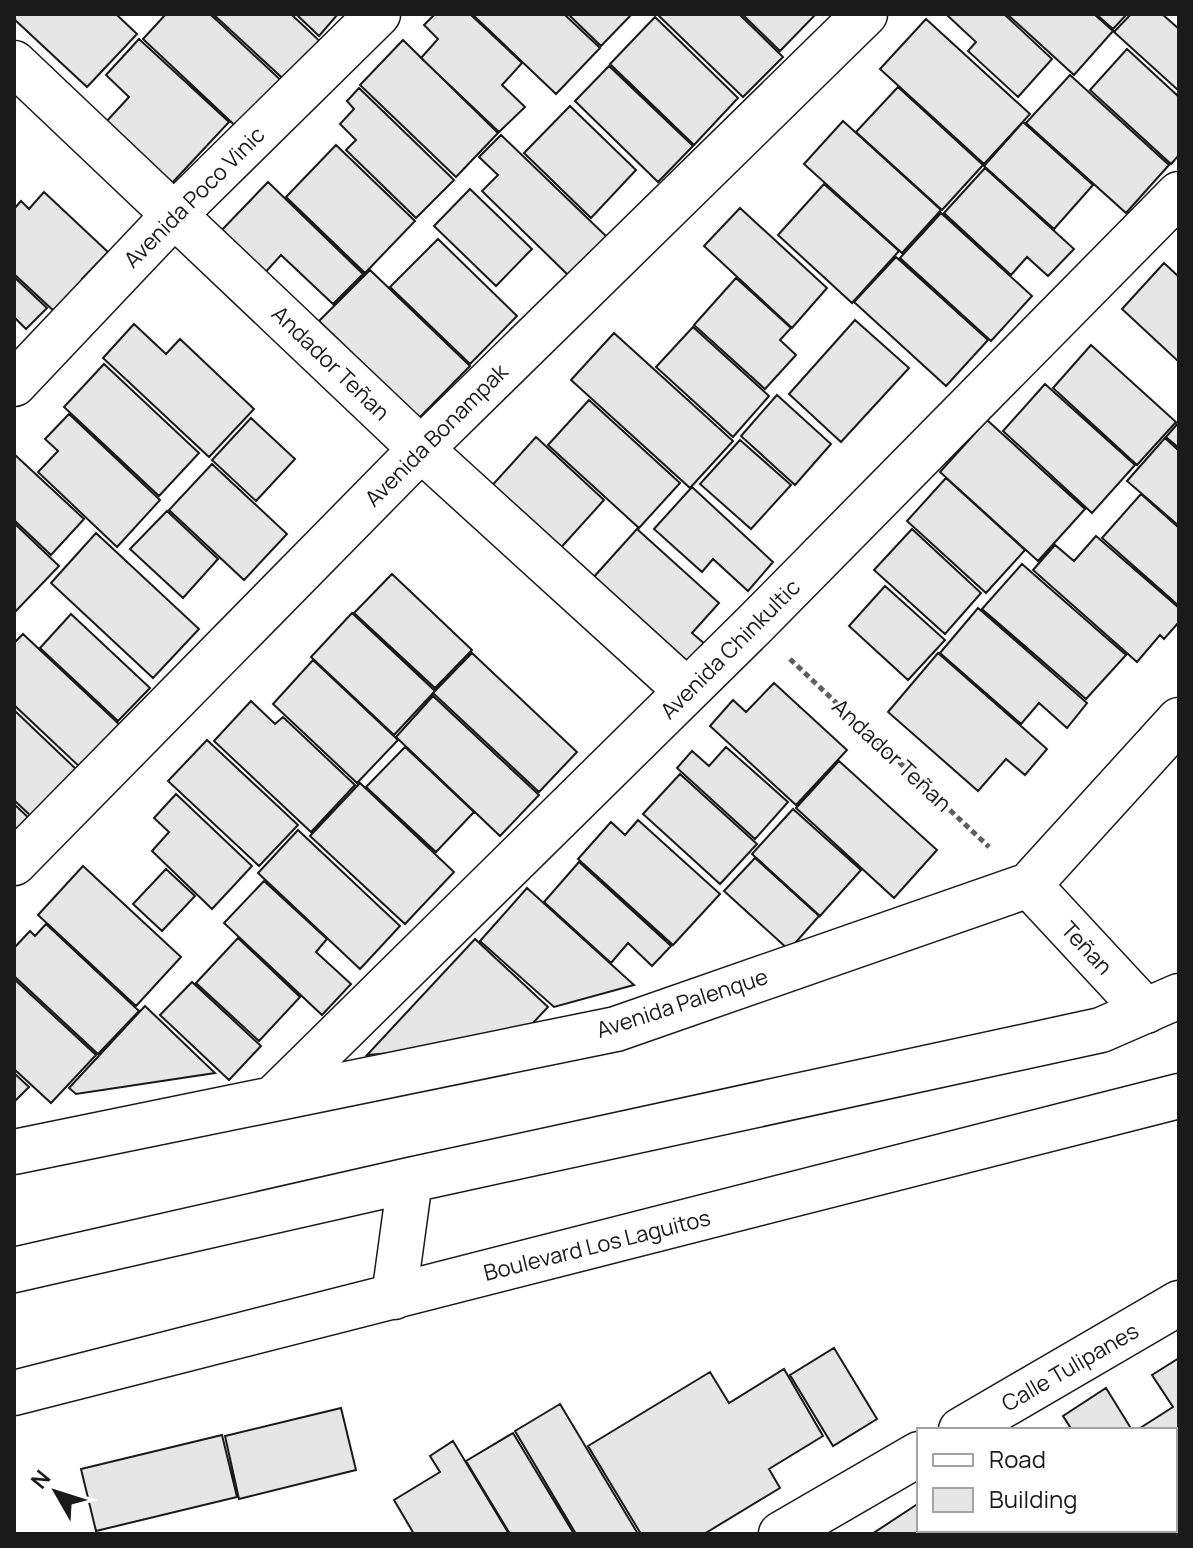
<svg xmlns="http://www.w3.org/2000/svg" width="1193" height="1548" viewBox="0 0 1193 1548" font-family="Manrope,sans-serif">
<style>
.building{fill:#e6e6e6;stroke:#1a1a1a;stroke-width:2}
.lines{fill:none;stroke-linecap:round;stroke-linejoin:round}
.minor-casing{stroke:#1a1a1a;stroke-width:47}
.primary-casing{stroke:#1a1a1a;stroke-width:47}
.path{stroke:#5f5f5f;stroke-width:5;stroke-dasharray:6 4;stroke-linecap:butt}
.minor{stroke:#fff;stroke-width:44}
.primary{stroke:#fff;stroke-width:44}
.labels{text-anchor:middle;stroke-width:6;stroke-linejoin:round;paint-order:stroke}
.street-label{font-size:22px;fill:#1a1a1a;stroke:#fff}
</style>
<rect width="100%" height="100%" fill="#fff"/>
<path class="building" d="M14,14H116L137,34L87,87L14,19Z
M166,14H210L288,87L244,134L143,39Z
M213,14H291L327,48L291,86Z
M296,14H338L319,36Z
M435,14H470L522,63L502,85L525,107L499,132L421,58L438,39L424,25Z
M472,14H564L600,48L556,94Z
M568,14H632L601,46Z
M657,14H739L783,57L743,97Z
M742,14H816L780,51Z
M950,14H1004L1052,59L1018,97L968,51L976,42L948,16Z
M1007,14H1094L1113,31L1074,75Z
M1096,14H1127L1113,29Z
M1131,14H1162L1179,29V91L1114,32Z
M655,17L738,98L694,145L610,64Z
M926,19L1030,114L984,164L880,69Z
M139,39L229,122L172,183L106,122L129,97L106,75Z
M403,40L498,133L456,177L360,85Z
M1127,49L1179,97V155L1171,164L1090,90Z
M609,66L693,146L658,182L575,101Z
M1070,75L1169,165L1126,213L1026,123Z
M898,87L983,165L942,210L856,132Z
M359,88L454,180L416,218L346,150L356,140L340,124L354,109L347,101Z
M570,106L636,170L591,218L524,153Z
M843,121L941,210L902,253L804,164Z
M1023,122L1093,185L1054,229L984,166Z
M501,135L607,237L569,276L482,191L498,175L479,157Z
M336,145L415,221L365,273L286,197Z
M985,168L1074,249L1048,276L1027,257L1011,275L944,213Z
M268,182L363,274L333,304L281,255L262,276L218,234Z
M824,184L899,251L852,303L778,235Z
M470,189L532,249L496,286L434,226Z
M44,192L108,252L82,279L86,282L56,313L14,274V209L21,201L29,209Z
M740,208L827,288L792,328L704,246Z
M941,213L1032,296L991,341L900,258Z
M438,239L517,316L470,364L390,287Z
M896,257L988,340L946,386L854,302Z
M1164,263L1179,277V362L1122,309Z
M370,270L470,366L419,418L319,321Z
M14,277L47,308L26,329L14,317Z
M736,278L791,328L780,340L796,355L765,389L694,325Z
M855,320L909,368L841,442L789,394Z
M134,324L166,354L180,339L254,409L209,457L103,358Z
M693,327L769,396L733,437L656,367Z
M614,333L733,441L690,488L571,380Z
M1091,345L1176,422L1137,465L1053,388Z
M104,364L199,453L159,496L64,407Z
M1045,384L1135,465L1092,513L1003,431Z
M777,395L831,444L795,485L741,436Z
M589,400L680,483L639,528L548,445Z
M69,414L160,500L117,547L38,472L58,451L45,439Z
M251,418L295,459L256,501L212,460Z
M987,420L1085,509L1038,561L940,472Z
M1179,422V448L1166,437Z
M536,437L604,500L557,552L488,490Z
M1165,438L1179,451V526L1127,481Z
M740,440L791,485L751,529L700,484Z
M14,454L84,519L51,555L14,520Z
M212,464L287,534L244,580L169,510Z
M946,478L1025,550L986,593L907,521Z
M692,487L773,562L748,591L713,559L702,572L654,529Z
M1141,494L1179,528V606L1102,538Z
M167,511L218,559L183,598L130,549Z
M14,523L59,566L14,613Z
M637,529L719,603L692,633L705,644L677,674L583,589Z
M912,529L981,593L945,634L874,570Z
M96,533L199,629L153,678L51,583Z
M1096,536L1179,608V622L1164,639L1160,635L1137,662L1033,570L1055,545L1074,561Z
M1022,564L1126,655L1086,699L982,609Z
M392,574L472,650L435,688L354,613Z
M885,586L945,640L908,680L849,626Z
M978,608L1087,703L1067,728L1039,703L1021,724L940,653Z
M352,613L435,691L394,735L311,657Z
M71,614L150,688L118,721L40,648Z
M23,634L122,727L83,770L14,705V643Z
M472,653L577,752L539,792L433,693Z
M938,653L1047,749L1025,775L1006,759L978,791L888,712Z
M313,660L398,740L357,783L273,704Z
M774,683L847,750L796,805L710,726L733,700L746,712Z
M433,696L539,795L500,836L396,737Z
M251,701L275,724L283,717L355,785L311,832L214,741Z
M14,710L78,771L33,818L14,800Z
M207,740L298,825L259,866L168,781Z
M405,747L474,812L436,852L366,787Z
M726,747L788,802L755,839L677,768L692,751L709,766Z
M839,761L937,850L894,898L796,808Z
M680,774L757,844L720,884L643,814Z
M360,783L454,872L405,924L310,836Z
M176,794L252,866L212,909L152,851L169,832L154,818Z
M14,804L33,822L14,841Z
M793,809L861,870L820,916L752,854Z
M638,820L720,894L673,945L578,859L611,822L625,835Z
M298,830L400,926L360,969L258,873Z
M755,858L819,916L789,950L724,891Z
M579,862L671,946L652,966L628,943L611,963L544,902Z
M83,866L181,957L136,1006L38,915Z
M166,869L195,896L162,931L133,904Z
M264,881L327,939L316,952L351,984L322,1015L224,923Z
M527,888L634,985L554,1007L480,941Z
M46,924L139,1011L98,1054L14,976V948L30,931L35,936Z
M238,938L300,997L259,1041L196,983Z
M475,939L548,1007L514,1043L367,1055Z
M14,979L96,1055L51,1103L14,1069Z
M192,982L261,1046L229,1080L160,1015Z
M145,1006L215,1073L76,1094L69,1088Z
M14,1073L29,1087L14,1102Z
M834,1348L877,1419L833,1446L790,1375Z
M1179,1358V1499L1175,1493V1430H1137L1173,1407L1152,1375Z
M784,1369L823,1436L769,1469L780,1488L704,1534H641L588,1446L710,1372L729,1403Z
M1106,1388L1132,1430H1072L1063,1416Z
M560,1404L638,1534H576L515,1431Z
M341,1408L356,1470L239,1499L225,1436Z
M513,1433L574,1534H510L466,1461Z
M222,1435L237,1497L96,1531L81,1469Z
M453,1441L509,1534H414L394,1500L440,1472L430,1456Z
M1175,1497L1179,1503V1534H1071L1068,1530H1175Z
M919,1503V1530H1066L1069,1534H872Z"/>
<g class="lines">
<defs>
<path id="minor" d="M14,63L421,449L687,691
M14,384L176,213L378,14
M14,863L421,449L865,14
M1029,885L1146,1011
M275,1097L754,625L1179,194
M14,1152L616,1029L1029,885L1179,720
M961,1430L1179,1303
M781,1534L919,1454"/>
<path id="primary" d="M14,1270L410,1180L1101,1030L1179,996
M394,1297L410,1180
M14,1393L1179,1096"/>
</defs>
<use href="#minor" class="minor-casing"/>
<use href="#primary" class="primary-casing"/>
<path class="path" d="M790,659L989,847"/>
<use href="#minor" class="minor"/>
<use href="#primary" class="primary"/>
</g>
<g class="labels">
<g class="street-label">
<text transform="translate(194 197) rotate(-45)" y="8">Avenida Poco Vinic</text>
<text transform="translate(331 363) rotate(44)" y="8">Andador Teñan</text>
<text transform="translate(436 435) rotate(-45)" y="8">Avenida Bonampak</text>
<text transform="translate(730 649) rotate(-45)" y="8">Avenida Chinkultic</text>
<text transform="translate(892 755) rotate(43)" y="8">Andador Teñan</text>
<text transform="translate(1087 948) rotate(47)" y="8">Teñan</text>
<text transform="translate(682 1003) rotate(-18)" y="8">Avenida Palenque</text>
<text transform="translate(597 1245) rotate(-14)" y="8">Boulevard Los Laguitos</text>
<text transform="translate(1070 1367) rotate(-30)" y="8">Calle Tulipanes</text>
</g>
</g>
<rect width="1193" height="1548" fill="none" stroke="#1a1a1a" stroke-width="32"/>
<rect x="917" y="1428" width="260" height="104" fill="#ffffff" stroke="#a3a3a3" stroke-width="2"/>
<rect x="933" y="1454" width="40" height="12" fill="#ffffff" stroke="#a3a3a3" stroke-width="2"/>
<text x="989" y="1468" font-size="24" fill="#1a1a1a">Road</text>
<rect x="933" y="1488" width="40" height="24" fill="#e6e6e6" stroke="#a3a3a3" stroke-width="2"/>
<text x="989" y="1508" font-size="24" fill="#1a1a1a">Building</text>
<g transform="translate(56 1492) rotate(309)" stroke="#ffffff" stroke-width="6" paint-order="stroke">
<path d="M0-6L14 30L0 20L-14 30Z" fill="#1a1a1a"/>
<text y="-12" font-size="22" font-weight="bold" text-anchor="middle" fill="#1a1a1a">N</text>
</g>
</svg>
